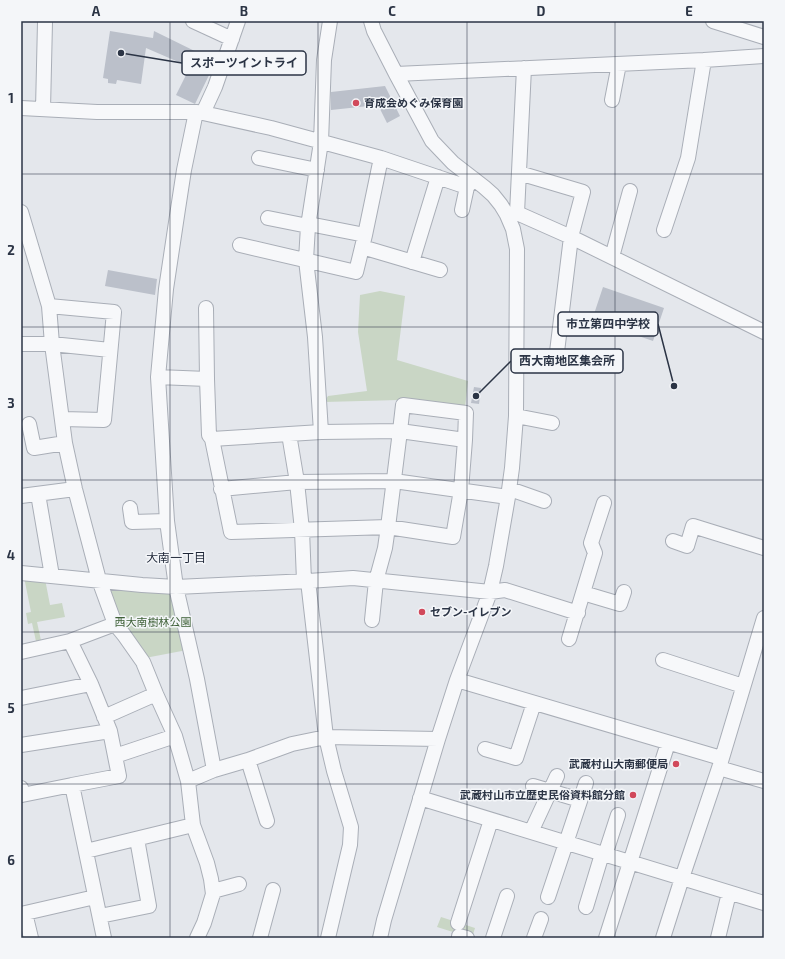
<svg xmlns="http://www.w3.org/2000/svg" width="785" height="959" viewBox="0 0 785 959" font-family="'Exo 2','Noto Sans JP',sans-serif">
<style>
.green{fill:#c9d6c5}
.building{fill:#bbc0ca}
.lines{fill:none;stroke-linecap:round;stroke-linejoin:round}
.minor-casing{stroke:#a9aeb7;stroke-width:16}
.minor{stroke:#f7f8fa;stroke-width:14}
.grid{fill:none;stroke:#2b3445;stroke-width:1;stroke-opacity:0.55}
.poi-dot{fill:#d1495b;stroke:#f4f6f9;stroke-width:1.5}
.labels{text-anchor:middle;stroke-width:3;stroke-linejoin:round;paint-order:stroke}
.poi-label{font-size:11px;font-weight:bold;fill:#2b3445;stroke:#f4f6f9;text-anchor:start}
.park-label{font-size:11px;fill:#3f6138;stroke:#f4f6f9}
.neighbourhood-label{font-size:12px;fill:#1d2536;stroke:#f4f6f9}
.leader{fill:none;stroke:#2b3445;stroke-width:1.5}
.callout-dot{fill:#2b3445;stroke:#f4f6f9;stroke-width:1.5}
.callout{fill:#f4f6f9;stroke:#2b3445;stroke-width:1.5}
.callout-label{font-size:12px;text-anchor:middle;font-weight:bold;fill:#2b3445}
.neatline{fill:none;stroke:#2b3445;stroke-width:1.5}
.grid-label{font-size:13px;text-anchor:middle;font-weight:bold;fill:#2b3445}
</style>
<rect width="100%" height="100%" fill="#e4e7ec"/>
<path class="green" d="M380,291L405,296L397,360L468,381L465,408L399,400L324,402L328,396L367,391L358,332L360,295Z
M24,577L45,579L50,605L62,603L65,617L37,622L42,645L37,646L32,623L28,624L26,613L31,612Z
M104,589L174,593L187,650L145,658L126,632Z
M441,917L475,928L472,938L437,927Z"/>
<path class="building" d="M110,31L153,38L154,31L215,61L211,71L195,104L176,95L190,67L146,48L141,84L117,80L116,84L108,83V79L103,78Z
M385,86L400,116L387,123L378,105L331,110V92Z
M108,270L157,279L155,295L105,286Z
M603,287L664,308L653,341L592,320Z
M474,387L481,388L479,404L471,403Z"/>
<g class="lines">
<defs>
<path id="minor" d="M193,21L232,39
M371,21L374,31L396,74L432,141L453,163L484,187L493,195L501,205L507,215L513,229L517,249L516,416L512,468L508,497L496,566L490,592L457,680L438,739L384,920L380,938
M713,21L764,37
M704,60L764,56
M396,74L704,60L688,158L664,230
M612,100L619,64
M21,108L97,112H196L203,113L271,128L381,158L467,187L474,179
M43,109L45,22
M196,112L184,170L178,209L166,289L158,377L167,521L176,587L197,679L214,770
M203,113L215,87L238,21
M259,158L317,170
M519,173L583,192L571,237L557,352
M462,210L467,187
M21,212L49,306L52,344L65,443L75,489L99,580L115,624L124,635L143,662L156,694L175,736L188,781L193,825L207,863L211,879L213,894L204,923L197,938
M517,213L524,68
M507,215L517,213L571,237L764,332
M268,218L308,226
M365,235L381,158
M240,245L356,272L365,235L309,224
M362,247L440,270
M612,257L630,191
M412,262L438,177
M49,306L114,312L104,420L62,419
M206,308L207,379L209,435L212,439L231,532L388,527L453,537L461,490L465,440L400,431L321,432L289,434L297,482L302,530L304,581
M21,344H52L110,350
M158,377L207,379
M516,416L552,423
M29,424L34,448L65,443
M321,432L315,337L306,260L308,226L321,142L324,60L330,21
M212,439L289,434
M221,489L297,482L394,481L508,497
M510,489L544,501
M38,494L52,576
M21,496L75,489
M130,508L132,522L167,521
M673,541L687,546L693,526L764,548
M21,573L142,585L176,587L308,581L353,578L490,592L505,590L578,613
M308,581L326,737L334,771L351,827L350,845L328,938
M583,593L620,604L624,592
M372,620L376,581L385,548L388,527L400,431L403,405L466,413L465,440
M569,639L595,553L591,543L604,503
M70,641L91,684L110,731L119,776L72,785L104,938
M21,652L70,641L115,624
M663,660L743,686
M457,680L721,758
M21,698L91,684
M104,717L156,694
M21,745L110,731
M485,749L516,758L534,703
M115,756L175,736
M248,760L267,821
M719,768L764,781
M188,781L214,770L248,760L292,744L326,737L438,739
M533,786L580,800
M21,788L22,795L72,785
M420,798L764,903
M531,832L557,776
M86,851L193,825
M605,855L618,815
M213,891L239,884
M548,897L586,783
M586,907L602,854
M25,913L31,938
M21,914L95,897
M100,916L149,906L137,839
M458,923L491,820
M260,938L273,890
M459,938V936L467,938
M493,938L507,896
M534,938L541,919
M606,938L668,743
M663,938L682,878L719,768L764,618
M718,938L729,893"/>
</defs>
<use href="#minor" class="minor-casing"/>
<use href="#minor" class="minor"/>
</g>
<path class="grid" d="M170,21V938M318,21V938M467,21V938M615,21V938M21,174H764M21,327H764M21,480H764M21,632H764M21,784H764"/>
<g class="poi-dot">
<circle cx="356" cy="103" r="4"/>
<circle cx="422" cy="612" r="4"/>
<circle cx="676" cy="764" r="4"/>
<circle cx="633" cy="795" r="4"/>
</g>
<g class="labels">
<g class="poi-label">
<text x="364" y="107">育成会めぐみ保育園</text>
<text x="430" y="616">セブン-イレブン</text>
<text x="668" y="768" text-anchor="end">武蔵村山大南郵便局</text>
<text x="625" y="799" text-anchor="end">武蔵村山市立歴史民俗資料館分館</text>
</g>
<g class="park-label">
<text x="153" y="626">西大南樹林公園</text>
</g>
<g class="neighbourhood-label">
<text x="176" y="562">大南一丁目</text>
</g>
</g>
<path class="leader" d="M121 53L182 63M674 386L658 324M476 396L511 361"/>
<g class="callout-dot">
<circle cx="121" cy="53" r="4"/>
<circle cx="674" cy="386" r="4"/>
<circle cx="476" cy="396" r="4"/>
</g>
<g class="callout">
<rect x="182" y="51" width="124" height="24" rx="4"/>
<rect x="558" y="312" width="100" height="24" rx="4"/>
<rect x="511" y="349" width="112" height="24" rx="4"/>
</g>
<g class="callout-label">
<text x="244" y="67">スポーツイントライ</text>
<text x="608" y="328">市立第四中学校</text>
<text x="567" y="365">西大南地区集会所</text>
</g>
<rect width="785" height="959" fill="none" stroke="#f4f6f9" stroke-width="44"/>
<rect x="22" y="22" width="741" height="915" class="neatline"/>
<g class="grid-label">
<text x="96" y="16">A</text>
<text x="244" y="16">B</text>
<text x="392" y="16">C</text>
<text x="541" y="16">D</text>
<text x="689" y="16">E</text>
<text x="11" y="103">1</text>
<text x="11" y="255">2</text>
<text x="11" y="408">3</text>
<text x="11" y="560">4</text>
<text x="11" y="713">5</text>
<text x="11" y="865">6</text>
</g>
</svg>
